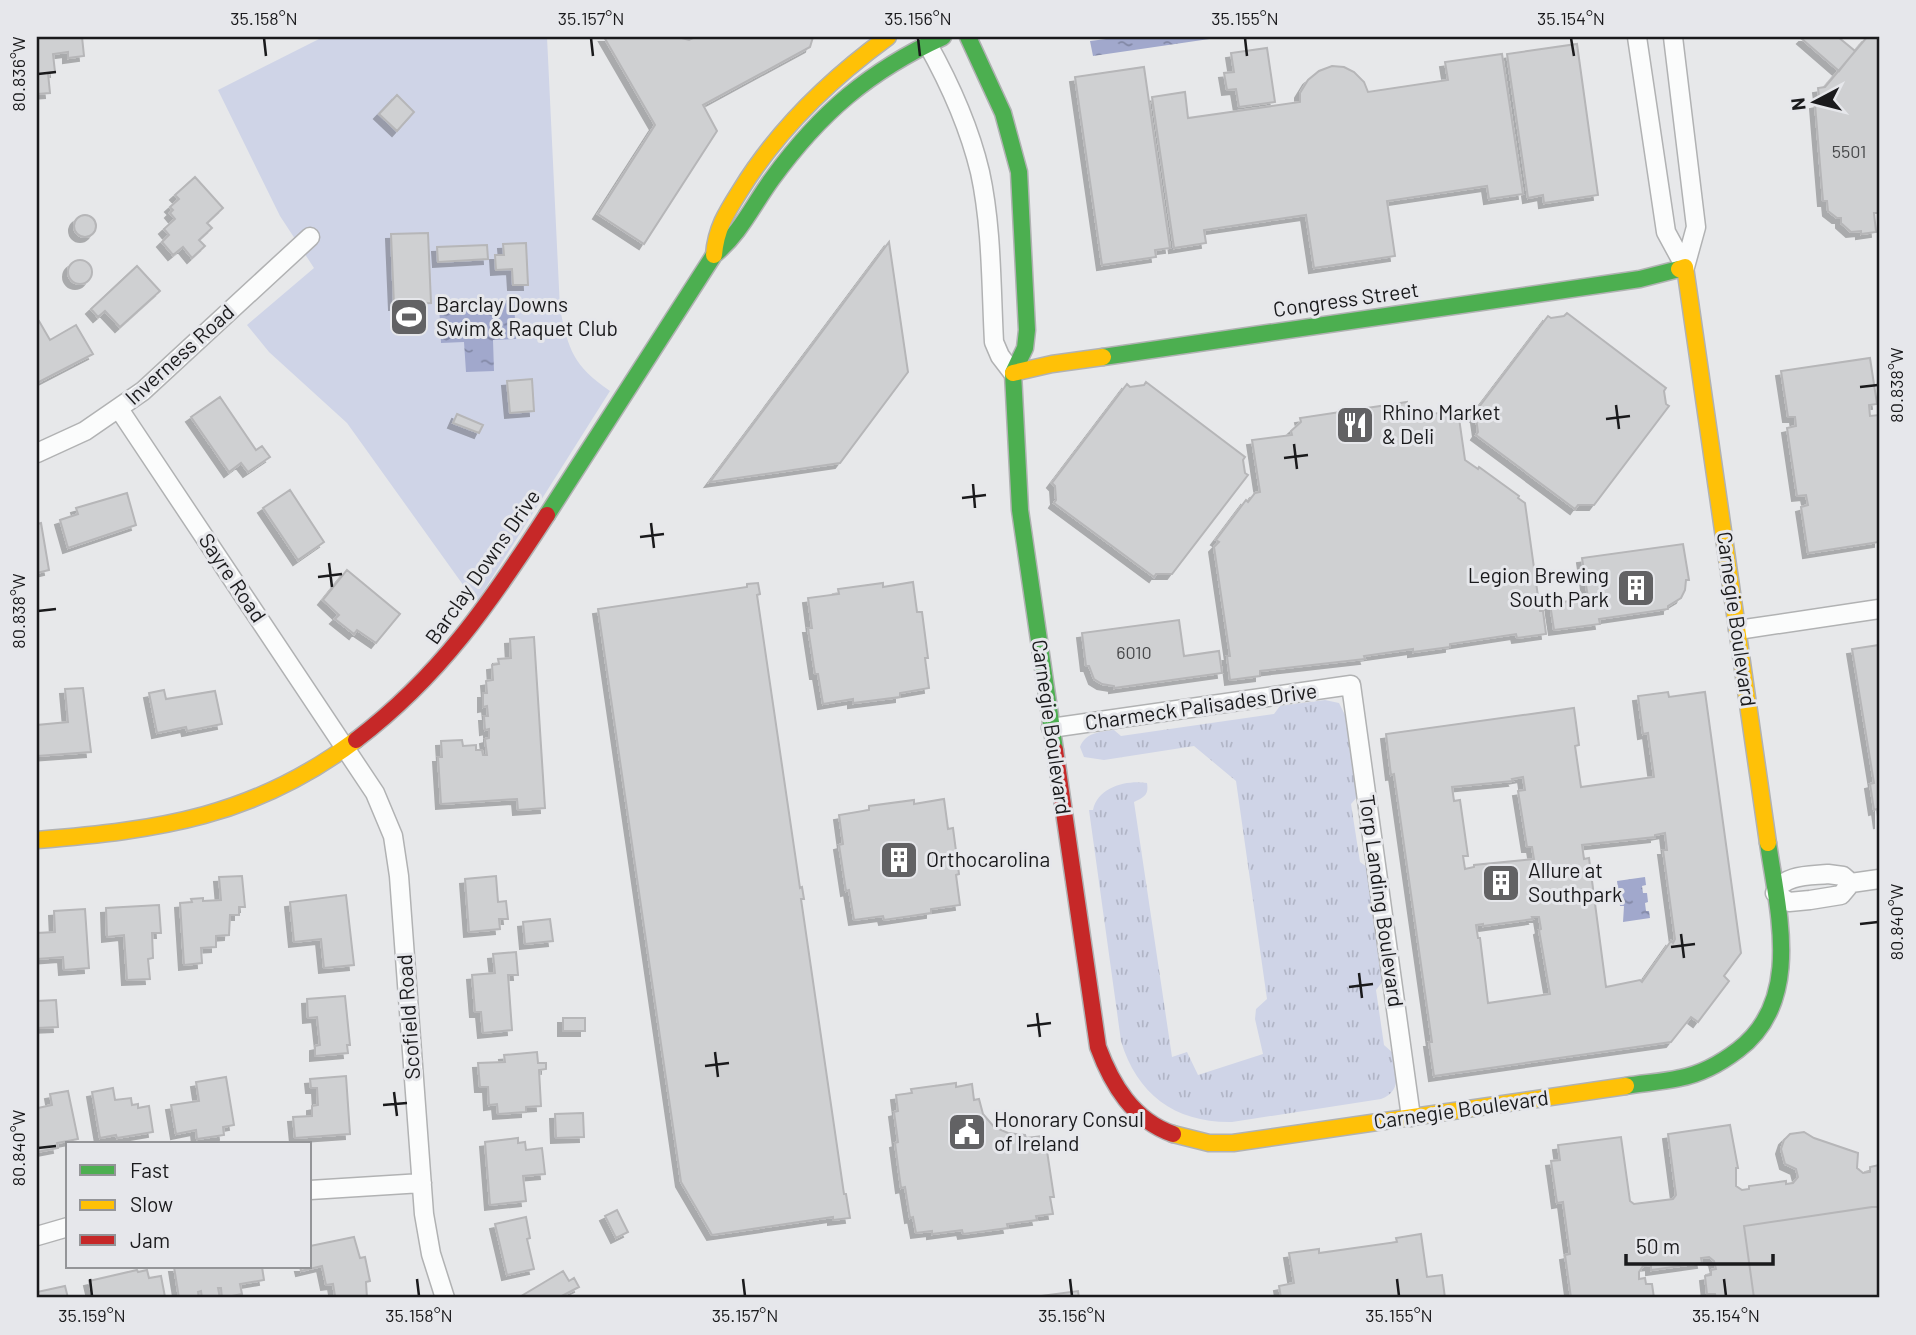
<svg xmlns="http://www.w3.org/2000/svg" width="1916" height="1335" viewBox="0 0 1916 1335" font-family="Barlow,sans-serif">
<style>
.grass{fill:url(#grass-tufts)}
.garden{fill:#cfd4e7}
.water{fill:url(#water-ripples)}
.building{fill:#cfd0d2;stroke:#b6b6b8;stroke-width:2;fill-rule:evenodd;filter:url(#shadow)}
.lines{fill:none;stroke-linecap:round;stroke-linejoin:round}
.street-casing{stroke:#b1b2b3;stroke-width:21}
.fast-casing{stroke:#b1b2b3;stroke-width:19}
.slow-casing{stroke:#b1b2b3;stroke-width:19}
.jam-casing{stroke:#b1b2b3;stroke-width:19}
.street{stroke:#fbfcfc;stroke-width:18}
.fast{stroke:#4caf50;stroke-width:16}
.slow{stroke:#ffc107;stroke-width:16}
.jam{stroke:#c62828;stroke-width:16}
.ticks{fill:none;stroke:#1a1a1c;stroke-width:2.5}
.labels{text-anchor:middle;stroke-width:6;stroke-linejoin:round;paint-order:stroke}
.number-label{font-size:18px;fill:#47484a}
.street-label{font-size:21px;fill:#1a1a1c;stroke:#e6e7eb}
.poi-label{font-size:21px;fill:#1a1a1c;stroke:#e6e7eb;text-anchor:start}
.neatline{fill:none;stroke:#1a1a1c;stroke-width:2.5}
.ticks-label{font-size:18px;text-anchor:middle;fill:#1a1a1c}
</style>
<defs>
<pattern id="grass-tufts" width="24" height="20" patternUnits="userSpaceOnUse" patternTransform="scale(1.75)"><rect width="24" height="20" fill="#cfd4e7"/><path d="M3 7l-1-3M5 7V3M7 7l1-3M15 17l-1-3M17 17v-4M19 17l1-3" fill="none" stroke="#b1b5c6"/></pattern>
<pattern id="water-ripples" width="26" height="14" patternUnits="userSpaceOnUse" patternTransform="scale(1.75)"><rect width="26" height="14" fill="#a1a8cc"/><path d="M2 4q2-2 4 0t4 0M15 11q2-2 4 0t4 0" fill="none" stroke="#8288a5"/></pattern>
<filter id="shadow"><feDropShadow dx="-5" dy="5" stdDeviation="0" flood-color="#0004"/></filter>
</defs>
<rect width="100%" height="100%" fill="#e7e8ea"/>
<path class="grass" d="M1325,700L1339,703L1346,717L1358,796L1351,804L1360,862L1367,867L1383,981L1376,990L1384,1045L1393,1053C1396,1071 1403,1091 1381,1099L1232,1122C1176,1123 1137,1095 1121,1041L1089,810H1093C1098,787 1126,780 1147,783C1149,795 1144,797 1134,802L1172,1057L1187,1052L1198,1075L1263,1054L1255,1019L1256,1009L1267,999L1236,781L1194,746L1104,760L1084,757L1080,747C1086,732 1100,732 1114,730L1121,736L1274,714L1280,706Z"/>
<path class="garden" d="M323,37H547L560,309C569,351 573,365 610,391L478,600L466,589L347,423L269,352L247,325L314,268L280,216L218,90Z"/>
<path class="water" d="M1122,37H1223L1093,56L1090,41Z
M514,300L516,339L493,340L494,371L466,372L464,342L441,343L439,304Z
M1645,877L1646,885L1642,886L1643,893H1647L1648,902L1645,903L1646,911H1649L1650,918L1623,922L1624,906H1620L1619,897L1622,896V889H1618L1617,881Z"/>
<path class="building" d="M37,37H82L84,56L68,58V52L53,54L55,72L48,73L50,93L37,94Z
M604,37H678L689,40L695,37H813L810,47L703,105L717,131L644,244L598,214L655,125Z
M1804,37H1838L1855,51L1839,71L1802,39Z
M1867,37H1879V213H1874L1876,232L1861,234V231L1851,232L1841,223V218H1837L1828,211L1827,201H1823L1815,104L1820,103L1818,88L1825,87Z
M1577,44L1598,195L1544,203L1543,195L1528,198L1507,54Z
M1267,48L1275,102L1239,107L1236,89L1227,90L1224,73L1234,72L1231,53Z
M1502,54L1523,194L1489,199L1487,186L1387,201L1395,256L1314,268L1306,215L1204,230L1206,243L1174,248L1152,97L1185,92L1188,118L1300,102V93L1308,80L1319,71L1332,66L1344,67L1354,72L1364,82L1368,92L1448,80L1445,62Z
M1144,67L1170,248L1155,250L1156,257L1102,265L1075,77Z
M397,95L414,112L397,131L379,114Z
M195,177L223,208L207,223L212,228L199,240L205,246L192,258L183,247L173,255L162,242L169,235L164,229L175,219L170,213L173,210L170,207L179,199L175,195Z
M74 226a11 11 0 1 1 22 0a11 11 0 1 1-22 0Z
M428,233L431,303L394,305L391,234Z
M889,242L908,372L840,463L710,482Z
M526,243L528,285H513L512,269L496,270L495,255H504L503,244Z
M487,245L488,259L438,262L437,247Z
M68 272a12 12 0 1 1 24 0a12 12 0 1 1-24 0Z
M137,266L160,291L120,327L105,311L98,317L91,309Z
M1567,313L1666,388L1664,391L1666,404L1669,406L1594,505H1578L1575,509L1476,435L1478,432L1476,418L1473,415L1548,316L1551,318L1564,316Z
M39,321L50,340L76,325L93,354L37,383V322Z
M1870,358L1877,404L1869,405L1870,416L1879,415V542L1808,553L1801,507L1808,505L1806,495L1797,496L1787,428L1796,426L1795,417H1788L1781,371Z
M532,379L534,411L510,413L507,381Z
M1146,382L1245,457L1243,460L1245,473L1248,475L1172,574H1156L1154,577L1054,503L1056,500L1055,486L1052,483L1127,384L1130,387L1144,385Z
M220,397L256,450L262,446L270,457L248,472L241,463L229,472L191,417Z
M1407,402V406L1421,412V415L1458,411L1465,460L1478,469L1479,467L1519,496L1518,498L1525,503L1540,611H1543L1546,634L1517,638L1516,634L1450,644V647L1413,652V649L1364,656L1365,659L1260,671V676L1230,680L1227,656H1230L1214,547L1219,542L1216,540L1246,500L1248,502L1255,493L1260,492L1252,440L1292,435L1291,431L1301,422L1300,418Z
M457,414L483,425L479,433L453,423Z
M290,490L324,542L298,560L263,508Z
M127,493L136,525L68,548L60,520L78,514L76,508Z
M41,523L49,570L37,573V524Z
M1683,544L1689,580H1686L1685,590L1681,598L1668,606V609L1599,619L1600,624L1554,630L1550,604L1588,598L1582,558Z
M347,570L400,614L376,643L357,630L354,634L335,619L339,615L323,600Z
M913,582L917,612H922L928,658H925L929,688L900,693V697L853,703V699L823,704L818,674H815L808,628H812L808,598L839,594L838,589L883,583V587Z
M758,583L760,594L757,595L800,888L802,887L804,899H801L844,1194H846L850,1218L833,1220V1217L712,1235L681,1182L598,609L747,587V584Z
M1179,620L1184,656L1219,651L1222,673L1114,688V686L1102,684L1094,679L1089,666H1086L1082,633Z
M534,637L545,808L518,810L517,799L441,804L438,757H442L441,741L462,740L463,746L476,745V750H482L483,755H487L485,739L489,738V729L485,730L484,716H488L487,706L483,707V693H487L486,681L493,680L492,665L499,664L498,659L511,658L510,639Z
M1879,645V824L1877,809L1874,810L1870,784L1874,783L1852,649Z
M83,688L91,752L37,756V725L68,722L65,689Z
M164,690L166,699L215,691L222,724L187,731L186,727L157,733L149,693Z
M1668,692L1669,697L1705,692L1741,953L1724,976L1729,981L1698,1022L1691,1017L1671,1042L1434,1076L1429,1042H1432L1394,774L1391,775L1386,734L1574,708L1579,745L1575,746L1581,787L1654,777L1648,733L1643,734L1638,696ZM1523,777L1525,790L1518,791L1527,847H1532L1534,859L1474,865V867L1465,869L1463,856H1468L1460,800L1454,801L1452,787L1513,781L1512,779ZM1665,833L1667,850H1663L1675,939L1673,943L1671,941L1642,982L1640,980L1606,987L1589,858L1584,859L1582,845L1655,837V835ZM1532,917H1539L1541,929L1539,930L1550,994L1488,1003L1480,938H1478L1476,925L1483,924V926L1533,919Z
M944,799L948,829L953,828L959,874L956,875L960,905L931,909V913L884,920L883,916L854,920L849,890L846,891L839,845L843,844L839,815L869,810V806L914,800V804Z
M242,876L245,907H239V915H230L229,935L216,936V947L201,948L202,963L184,965L180,903L192,902L191,899L203,898V901L221,900L219,877Z
M496,876L498,902L506,901L508,919H499L500,929L469,932L465,879Z
M346,895L354,965L324,968L321,939L294,942L290,902Z
M159,905L161,933H152L153,958L148,959L150,979L127,980L124,935L107,937L106,908Z
M85,909L89,968L64,970L63,957L37,959V933L55,932L54,911Z
M550,919L553,941L525,944L523,922Z
M516,952L518,975H508L512,1030L483,1033L481,1012H475L472,975L495,973L493,954Z
M345,996L350,1045H347L348,1053L315,1056V1046L320,1045L317,1017L308,1018L307,999Z
M56,1000L58,1027L37,1028V1001Z
M563,1018H585V1031H563Z
M537,1052L538,1063H546V1069L539,1070L541,1106L526,1107V1112L498,1114L497,1104L489,1105L488,1087H480L478,1063L505,1062L504,1055Z
M346,1076L350,1134L295,1138L293,1117L312,1116V1106L318,1105L317,1088H311L310,1079Z
M226,1077L234,1125L223,1127L224,1135L197,1139L196,1130L176,1134L171,1105L199,1101L196,1082Z
M956,1083V1087L972,1084L974,1100L979,1099L983,1114L994,1127L1008,1133L1025,1135L1026,1138L1042,1136L1044,1152L1047,1151L1054,1197H1050L1053,1214L1036,1216L1037,1220L1007,1224L1008,1228L963,1234L962,1230L932,1234V1231L916,1233L913,1217L910,1218L905,1187L901,1188L898,1166L895,1143L898,1142L894,1112L898,1111L896,1095L912,1093L911,1089Z
M113,1088L115,1100L131,1098L132,1105L138,1104V1108L149,1106L153,1132L117,1138L116,1135L100,1138L92,1092Z
M68,1091L78,1139L57,1143L58,1148L37,1152V1103L38,1108L52,1105L50,1094Z
M583,1113L584,1137L556,1138L555,1114Z
M1730,1125L1738,1168H1736V1186L1742,1190L1749,1189V1186L1786,1181V1184L1793,1183L1798,1177L1796,1169L1785,1164L1781,1149L1784,1140L1790,1134L1804,1132L1814,1138L1858,1153L1857,1168L1863,1173L1870,1172V1167L1879,1165V1206L1744,1226L1754,1298H1716L1715,1294H1707L1705,1276L1711,1275V1270L1716,1269L1714,1261L1709,1257L1701,1258L1702,1263L1651,1270V1265L1643,1266L1639,1272V1279L1645,1278L1646,1284H1652L1654,1298H1571L1565,1255L1570,1254L1563,1202L1557,1203L1551,1161L1560,1160L1558,1145L1621,1137L1630,1201L1634,1204L1673,1199L1676,1195L1668,1134Z
M518,1138V1143L525,1142L526,1150L542,1148L545,1174L523,1176L526,1201L490,1205L485,1142Z
M1879,1206V1298H1754L1744,1226Z
M617,1210L628,1232L616,1238L605,1216Z
M526,1217L530,1238L527,1239L534,1269L507,1275L495,1224Z
M1421,1234L1427,1277L1442,1275L1445,1298H1281L1279,1286L1294,1283L1289,1253L1319,1249V1253L1397,1242L1396,1238Z
M354,1237L360,1258L365,1257L370,1281L366,1282L367,1298H326L335,1296L333,1284L326,1285L322,1266L301,1271L300,1267H310V1246Z
M174,1267H262L264,1280L240,1284L242,1294L222,1298L221,1288H218L220,1298H202L201,1291L198,1292L199,1298H179Z
M137,1270L138,1272L147,1270L149,1278L161,1276L165,1297L93,1298L89,1281Z
M563,1271L569,1281L574,1278L579,1287L558,1298H518Z
M65,1286L68,1298H37V1292Z
M1078,1291L1079,1298H1026Z"/>
<g class="lines">
<defs>
<path id="street" d="M1637,37L1666,232L1685,267L1696,227L1673,37
M927,43C950,84 969,126 980,172C992,227 991,286 994,342L1000,356L1013,373
M119,409L375,793L393,836L399,876L424,1214L431,1254L445,1298
M37,453L85,431L143,391L310,237
M1738,630L1879,609
M1051,728L1351,685L1411,1117
M1828,874L1843,876L1851,883L1841,895L1810,900L1789,902L1775,893C1784,874 1810,876 1828,874Z
M1851,883L1879,879
M310,1190L422,1183
M37,1236L68,1227"/>
<path id="fast" d="M968,37L1003,113L1019,172L1027,330L1025,348L1013,373L1020,510L1055,750
M1103,357L1640,279L1679,269
M547,515L714,255C740,234 753,205 772,179C820,113 869,71 943,37
M1626,1086C1644,1083 1662,1082 1680,1078C1701,1074 1721,1063 1738,1050C1803,1001 1778,912 1768,843"/>
<path id="slow" d="M714,255C716,229 726,213 740,191C778,129 829,80 888,37
M1679,269L1685,267L1768,843
M1013,373L1052,364L1103,357
M37,840C159,830 254,817 356,740
M1173,1134L1209,1143H1233L1626,1086"/>
<path id="jam" d="M356,740C440,676 490,603 547,515
M1055,750L1098,1047C1112,1085 1133,1120 1173,1134"/>
</defs>
<use href="#street" class="street-casing"/>
<use href="#fast" class="fast-casing"/>
<use href="#slow" class="slow-casing"/>
<use href="#jam" class="jam-casing"/>
<use href="#street" class="street"/>
<use href="#fast" class="fast"/>
<use href="#slow" class="slow"/>
<use href="#jam" class="jam"/>
</g>
<path class="ticks" d="M264,38L266,56M591,38L593,56M918,38L920,56M1245,38L1247,56M1571,38L1574,56M38,74L56,72M1860,387L1878,385M1616,405L1619,429M1606,419L1630,416M1294,444L1297,469M1284,458L1308,455M973,484L975,508M962,498L986,495M651,523L654,548M640,537L664,534M329,563L332,587M318,577L342,574M38,611L56,609M1860,924L1878,922M1681,934L1684,958M1671,947L1695,944M1359,973L1362,998M1349,987L1373,984M1037,1013L1040,1037M1027,1026L1051,1023M715,1052L718,1077M705,1066L729,1063M394,1092L397,1116M383,1105L407,1103M38,1148L56,1146M90,1279L92,1296M417,1279L419,1296M743,1279L745,1296M1070,1279L1072,1296M1397,1279L1399,1296M1724,1279L1726,1296"/>
<defs>
<symbol id="stadium-square" viewBox="-11 -11 22 22"><rect x="-9" y="-9" width="18" height="18" rx="4" fill="#626264" stroke="#e6e7eb"/><path d="M0-5a6.5 5 0 1 0 0 10a6.5 5 0 1 0 0-10ZM-3.5-1.8h7v3.6h-7Z" fill="#fff"/></symbol>
<symbol id="restaurant-square" viewBox="-11 -11 22 22"><rect x="-9" y="-9" width="18" height="18" rx="4" fill="#626264" stroke="#e6e7eb"/><path d="M-5-6h1v4h1v-4h1v4h1v-4h1v5L-1.5 .5V6h-2V.5L-5-1ZM5-6V6H3V1.5H1.5Q1.5-4 5-6Z" fill="#fff"/></symbol>
<symbol id="building-square" viewBox="-11 -11 22 22"><rect x="-9" y="-9" width="18" height="18" rx="4" fill="#626264" stroke="#e6e7eb"/><path d="M-4-6H4V6H1V3H-1V6H-4ZM-2.5-4.3h1.7v1.8h-1.7ZM.8-4.3h1.7v1.8H.8ZM-2.5-1h1.7V.8h-1.7ZM.8-1h1.7V.8H.8Z" fill="#fff"/></symbol>
<symbol id="civic-square" viewBox="-11 -11 22 22"><rect x="-9" y="-9" width="18" height="18" rx="4" fill="#626264" stroke="#e6e7eb"/><path d="M-.6-6.5H3V-4.5H.6V-3L4-1V1h2V6H-6V1h2V-1L-.6-3ZM-1.2 2.5V6h2.4V2.5Z" fill="#fff"/></symbol>
</defs>
<g fill-rule="evenodd">
<use href="#stadium-square" x="387" y="295" width="44" height="44"/>
<use href="#restaurant-square" x="1333" y="403" width="44" height="44"/>
<use href="#building-square" x="1614" y="566" width="44" height="44"/>
<use href="#building-square" x="877" y="838" width="44" height="44"/>
<use href="#building-square" x="1479" y="861" width="44" height="44"/>
<use href="#civic-square" x="945" y="1110" width="44" height="44"/>
</g>
<g class="labels">
<g class="number-label">
<text x="1849" y="158">5501</text>
<text x="1134" y="659">6010</text>
</g>
<g class="street-label">
<text transform="translate(1346 300) rotate(-8)" y="7">Congress Street</text>
<text transform="translate(180 355) rotate(-42)" y="7">Inverness Road</text>
<text transform="translate(483 567) rotate(-55)" y="7">Barclay Downs Drive</text>
<text transform="translate(232 578) rotate(56)" y="7">Sayre Road</text>
<text transform="translate(1736 619) rotate(82)" y="7">Carnegie Boulevard</text>
<text transform="translate(1201 707) rotate(-8)" y="7">Charmeck Palisades Drive</text>
<text transform="translate(1051 727) rotate(82)" y="7">Carnegie Boulevard</text>
<text transform="translate(1381 901) rotate(82)" y="7">Torp Landing Boulevard</text>
<text transform="translate(409 1017) rotate(-94)" y="7">Scofield Road</text>
<text transform="translate(1461 1110) rotate(-8)" y="7">Carnegie Boulevard</text>
</g>
<g class="poi-label">
<text x="436" y="312">Barclay Downs<tspan x="436" dy="24">Swim &amp; Raquet Club</tspan></text>
<text x="1382" y="420">Rhino Market<tspan x="1382" dy="24">&amp; Deli</tspan></text>
<text x="1609" y="583" text-anchor="end">Legion Brewing<tspan x="1609" dy="24">South Park</tspan></text>
<text x="926" y="867">Orthocarolina</text>
<text x="1528" y="878">Allure at<tspan x="1528" dy="24">Southpark</tspan></text>
<text x="994" y="1127">Honorary Consul<tspan x="994" dy="24">of Ireland</tspan></text>
</g>
</g>
<rect width="1916" height="1335" fill="none" stroke="#e6e7eb" stroke-width="77"/>
<rect x="66" y="1142" width="245" height="126" fill="#e6e7eb" stroke="#949598" stroke-width="2"/>
<rect x="80" y="1165" width="35" height="10" fill="#4caf50" stroke="#949598" stroke-width="2"/>
<text x="130" y="1178" font-size="21" fill="#1a1a1c">Fast</text>
<rect x="80" y="1200" width="35" height="10" fill="#ffc107" stroke="#949598" stroke-width="2"/>
<text x="130" y="1212" font-size="21" fill="#1a1a1c">Slow</text>
<rect x="80" y="1235" width="35" height="10" fill="#c62828" stroke="#949598" stroke-width="2"/>
<text x="130" y="1248" font-size="21" fill="#1a1a1c">Jam</text>
<g transform="translate(1815 102) rotate(263)" stroke="#e6e7eb" stroke-width="5" paint-order="stroke">
<path d="M0-5L12 26L0 18L-12 26Z" fill="#1a1a1c"/>
<text y="-10" font-size="19" font-weight="bold" text-anchor="middle" fill="#1a1a1c">N</text>
</g>
<path d="M1626 1254v10h147v-10" fill="none" stroke="#1a1a1c" stroke-width="3.5"/>
<text x="1636" y="1254" font-size="21" fill="#1a1a1c" stroke="#e6e7eb" stroke-width="5" paint-order="stroke">50 m</text>
<rect x="38" y="38" width="1840" height="1258" class="neatline"/>
<g class="ticks-label">
<text x="264" y="25">35.158°N</text>
<text x="591" y="25">35.157°N</text>
<text x="918" y="25">35.156°N</text>
<text x="1245" y="25">35.155°N</text>
<text x="1571" y="25">35.154°N</text>
<text transform="translate(19 74) rotate(-90)" y="6">80.836°W</text>
<text transform="translate(1897 385) rotate(-90)" y="6">80.838°W</text>
<text transform="translate(19 611) rotate(-90)" y="6">80.838°W</text>
<text transform="translate(1897 922) rotate(-90)" y="6">80.840°W</text>
<text transform="translate(19 1148) rotate(-90)" y="6">80.840°W</text>
<text x="92" y="1322">35.159°N</text>
<text x="419" y="1322">35.158°N</text>
<text x="745" y="1322">35.157°N</text>
<text x="1072" y="1322">35.156°N</text>
<text x="1399" y="1322">35.155°N</text>
<text x="1726" y="1322">35.154°N</text>
</g>
</svg>
